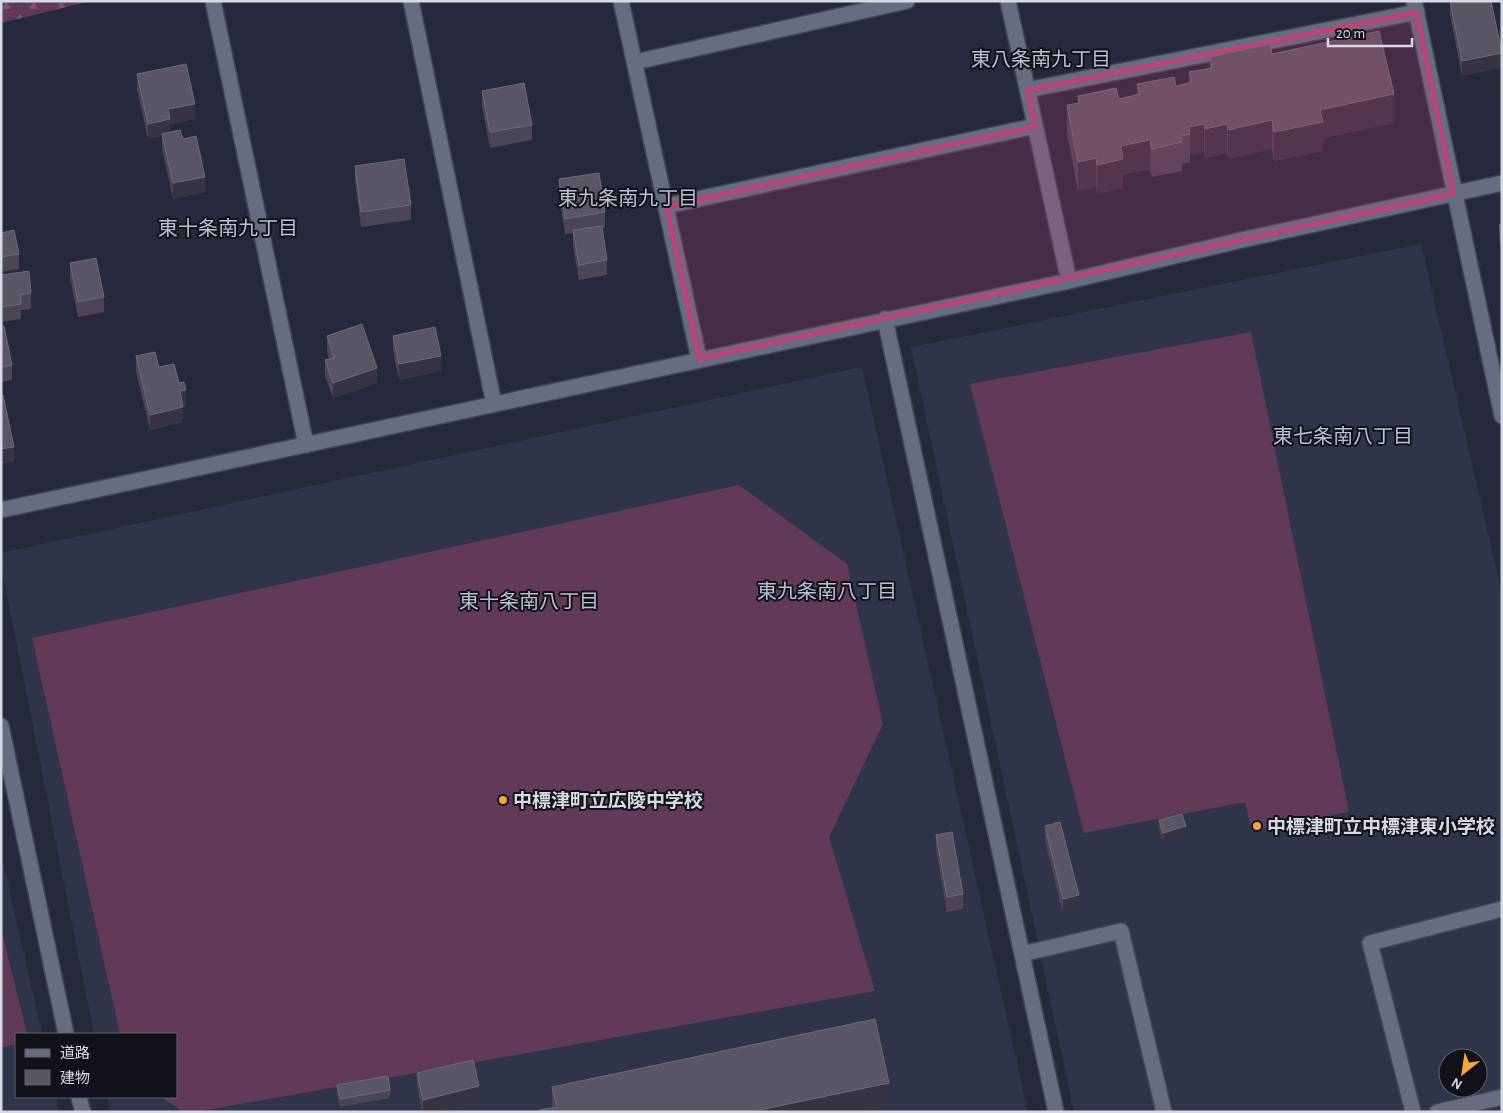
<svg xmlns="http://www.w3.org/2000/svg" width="1503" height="1113" viewBox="0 0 1503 1113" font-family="'Alegreya Sans','Noto Sans JP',sans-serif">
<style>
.built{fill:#2f3449;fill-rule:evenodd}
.grass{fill:#613a58}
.forest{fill:url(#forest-firs)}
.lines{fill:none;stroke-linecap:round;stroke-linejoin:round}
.minor-casing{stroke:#434653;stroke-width:18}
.minor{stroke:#686c7f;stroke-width:15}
.wall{fill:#4c4555}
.shaded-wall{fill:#363343}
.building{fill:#5a5564;stroke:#6e6a78}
.marked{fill:#c63f76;fill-opacity:0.2;stroke:#c63f76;stroke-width:4;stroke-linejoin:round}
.poi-dot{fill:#f2a541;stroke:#111219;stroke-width:2}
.labels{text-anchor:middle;stroke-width:4;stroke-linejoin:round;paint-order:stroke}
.poi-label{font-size:19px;font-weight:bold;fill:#d7dae4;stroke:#111219;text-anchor:start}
.neighbourhood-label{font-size:20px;fill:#babfd4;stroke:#111219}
</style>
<defs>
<pattern id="forest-firs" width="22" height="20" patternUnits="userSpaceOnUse" patternTransform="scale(1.25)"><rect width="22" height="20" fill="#613a58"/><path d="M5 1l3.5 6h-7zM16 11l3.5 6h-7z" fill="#775670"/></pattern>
</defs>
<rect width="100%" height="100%" fill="#252939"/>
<path class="built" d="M1421,244L1502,594V1112H1074L911,347ZM1448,1058H1478V1088H1448Z
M862,367L1028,1112H110L107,1097H176V1034H94L1,566V553Z
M1,852L42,1034H16V1097H56L59,1112H1Z"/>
<path class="grass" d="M1251,332L1349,812L1252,831L1245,802L1084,833L970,384Z
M739,485L847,564L883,724L829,837L875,991L196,1112H184L161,1097H176V1034H120L32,638Z
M1,928L27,1034H16V1044L1,1048Z"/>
<path class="forest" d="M1,1H91L1,23Z"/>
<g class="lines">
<defs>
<path id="minor" d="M213,1L306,445
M411,1L494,404
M621,1L699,359
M1008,1L1069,281
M1414,1L1502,416
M635,62L907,1
M1027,90L1417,12
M666,206L1035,126
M885,319L1056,1112
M1,510L1069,281L1242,240L1502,183
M1,726L66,1034
M1022,954L1121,931L1164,1112
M79,1097L83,1112
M1413,1112L1370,943L1502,909
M1437,1112L1502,1097"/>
</defs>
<use href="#minor" class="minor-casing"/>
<use href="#minor" class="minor"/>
</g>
<path class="wall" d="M1450,1H1491L1462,76L1450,15Z
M1272,54L1394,123L1323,138V151L1274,161L1272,149L1228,159L1227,153L1205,158L1204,152L1190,155V162L1182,164V171L1152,177L1150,169L1123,174V188L1097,194L1096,187L1078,191L1067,134V105L1078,103V96L1119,99L1137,95V84L1176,86L1189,83V72L1210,68V57Z
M137,74L195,119L170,124V132L183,139L205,192L173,199L162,149V136L148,139L137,89Z
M482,91L532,125V140L490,148L482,106Z
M355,166L411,205V220L361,227L355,181Z
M559,179L605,212V228H602L607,260V275L579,280L573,246V233L565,234L559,195Z
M1502,224V254L1499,240V225Z
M1,233L19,254V269L1,272Z
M70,263L104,297V312L78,317L70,278Z
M1,275L31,293V309L21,310V319L1,322Z
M1,326L12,365V380L1,382Z
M327,336L377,383L333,398L325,376V360L329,359L327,351Z
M393,336L441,371L399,380L393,352Z
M136,356L159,367L179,383L186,405L183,406V422L150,430L136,372Z
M1159,820L1186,834L1163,841L1159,828Z
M1045,826L1079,910L1063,914L1045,841Z
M936,835L963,894V909L947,912L936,850Z
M417,1073L479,1102L437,1112H422L417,1088Z
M337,1085L390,1090V1098L340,1107L337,1093Z
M552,1087L889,1105L552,1108Z"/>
<path class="shaded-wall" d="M1502,53V68L1462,76V61Z
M1394,94V123L1323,138V151L1274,161V132L1320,110Z
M195,104V119L170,124V134H162V136L148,139V124L168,109Z
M1272,120V149L1228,159V130Z
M1204,124V152L1190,155V134L1189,127Z
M1227,124V153L1205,158V129Z
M1150,140V169L1123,174V188L1097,194V165L1121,146Z
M1096,158V187L1078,191V162Z
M205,177V192L173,199V183Z
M441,356V371L399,380V364Z
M377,368V383L333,398V383Z
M186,390V405L180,406V391Z
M183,407V422L150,430V415Z
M14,447V462L1,464V449Z
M1186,826V834L1163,841V833Z
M1079,895V910L1063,914V899Z
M889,1083V1105L856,1112H750Z
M479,1086V1102L437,1112H423V1100Z"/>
<path class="building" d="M1450,1H1491L1502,53L1462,61Z
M1379,31L1394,94L1320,110L1323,122L1274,132L1272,120L1228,130L1227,124L1205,129L1204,124L1189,127L1190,134L1181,136L1182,142L1152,149L1150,140L1121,146L1123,159L1097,165L1096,158L1078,162L1067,105L1079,103L1078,96L1116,88L1119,99L1140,94L1137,84L1174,77L1176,86L1192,82L1189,72L1212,68L1210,57L1270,44L1272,54Z
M186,64L195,104L168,109L170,119L148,124L137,74Z
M524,83L532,125L490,132L482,91Z
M180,130L183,139L196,136L205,177L173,183L162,134Z
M404,159L411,205L361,212L355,166Z
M599,173L605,212L565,219L559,179Z
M1502,224V239L1499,225Z
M602,226L607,260L579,265L573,230Z
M14,230L19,254L1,257V233Z
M96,258L104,297L78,302L70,263Z
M29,271L31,293L20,295L21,304L1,307V275Z
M362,324L377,368L333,383L325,360L334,358L327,336Z
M1,326H4L12,365L1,367Z
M435,327L441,356L399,364L393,336Z
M155,352L159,367L174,364L179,383L184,382L186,390L180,391L183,407L150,415L136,356Z
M1,395H3L14,447L1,449Z
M1182,814L1186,826L1163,833L1159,820Z
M1060,822L1079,895L1063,899L1045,826Z
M952,832L963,894L947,897L936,835Z
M875,1019L889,1083L750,1112H539V1110L557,1107L552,1087Z
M473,1060L479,1086L423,1100L417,1073Z
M388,1076L390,1090L340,1099L337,1085Z"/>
<path class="marked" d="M1417,12L1454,194L699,359L666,206L1035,126L1027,90Z"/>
<g class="poi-dot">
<circle cx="503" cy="800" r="5"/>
<circle cx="1257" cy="826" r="5"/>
</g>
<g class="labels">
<g class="poi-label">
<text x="513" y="807">中標津町立広陵中学校</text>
<text x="1267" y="833">中標津町立中標津東小学校</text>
</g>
<g class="neighbourhood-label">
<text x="1041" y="66">東八条南九丁目</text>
<text x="628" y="205">東九条南九丁目</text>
<text x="228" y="235">東十条南九丁目</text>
<text x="1343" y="443">東七条南八丁目</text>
<text x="827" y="598">東九条南八丁目</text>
<text x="529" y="608">東十条南八丁目</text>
</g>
</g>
<rect width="1503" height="1113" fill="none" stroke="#d7dae4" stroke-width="5"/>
<rect x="15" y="1033" width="162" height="65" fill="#111219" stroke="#60626a"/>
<rect x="25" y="1049" width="25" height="8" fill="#686c7f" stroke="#60626a"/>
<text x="60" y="1058" font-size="15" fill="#d7dae4">道路</text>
<rect x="25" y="1070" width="25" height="15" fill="#5a5564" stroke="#60626a"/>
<text x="60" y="1083" font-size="15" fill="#d7dae4">建物</text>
<g transform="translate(1463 1073) rotate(210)"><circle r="24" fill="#111219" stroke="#60626a"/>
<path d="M0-4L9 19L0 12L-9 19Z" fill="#f2a541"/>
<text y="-8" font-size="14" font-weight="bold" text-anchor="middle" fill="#d7dae4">N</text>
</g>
<path d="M1328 38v8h84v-8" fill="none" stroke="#d7dae4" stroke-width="2.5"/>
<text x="1336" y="38" font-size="15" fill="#d7dae4" stroke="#111219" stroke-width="4" paint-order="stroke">20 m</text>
</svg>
